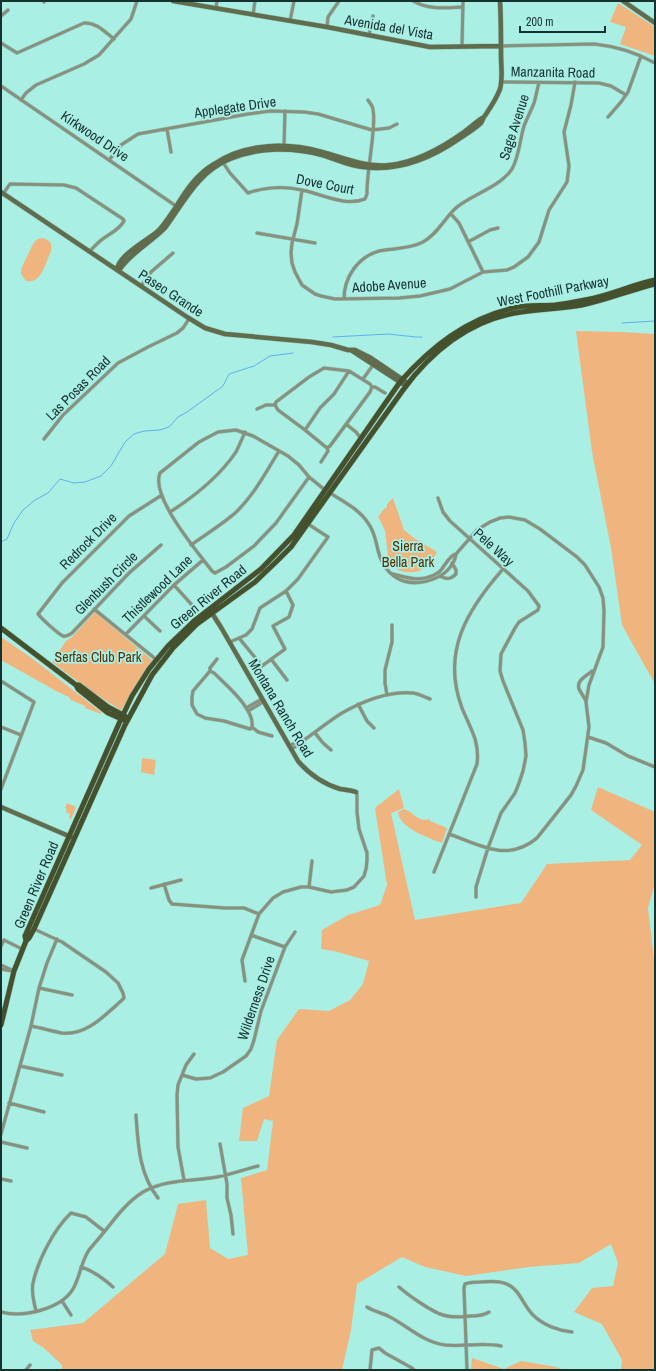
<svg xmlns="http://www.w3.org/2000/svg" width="656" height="1371" viewBox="0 0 656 1371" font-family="'Archivo Narrow',sans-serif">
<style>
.green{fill:#f0b57e}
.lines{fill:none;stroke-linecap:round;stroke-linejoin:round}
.stream{stroke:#5eb0ef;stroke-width:1}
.street-casing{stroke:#8cc9c0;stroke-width:4}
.secondary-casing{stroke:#8cc9c0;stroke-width:5.5}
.primary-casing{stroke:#8cc9c0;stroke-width:6}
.street{stroke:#89917c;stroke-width:3}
.secondary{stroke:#616c4d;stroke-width:4.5}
.primary{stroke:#45512c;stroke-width:5}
.labels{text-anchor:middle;stroke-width:3.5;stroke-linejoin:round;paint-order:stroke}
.street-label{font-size:14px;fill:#16322f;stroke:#aaefe4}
.park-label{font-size:14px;fill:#522f05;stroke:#aaefe4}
</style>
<rect width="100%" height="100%" fill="#aaefe4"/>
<path class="green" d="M618,3L655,27V56L620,44L626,27L610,22Z
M41,238C49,239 53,243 51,251C46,262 41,285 26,281L21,274V269L33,244L36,240Z
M576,331L621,332L655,334V684L622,625L611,548L592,452Z
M393,498L404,530L414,538L437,552C433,560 424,571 415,572C383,574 389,553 385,531C383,526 381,522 378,517L383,510L387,507V504Z
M95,612L153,661L121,710L93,693L52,662L66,641L72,637Z
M1,637L33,659L101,712V714L85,708V706L71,700L69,697L56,691L1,660Z
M143,758L156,760L154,775L141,772L142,759Z
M598,787L655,812V883L648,908L655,968V1370H621L622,1360L602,1324L574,1312L592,1288L613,1286L618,1263L611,1244L579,1263L529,1267L466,1276L425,1267L402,1257L357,1284L351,1330L342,1370H62V1365L44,1348L33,1341L30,1330L83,1323L165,1254L178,1204L206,1200L210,1248L228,1259L248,1255L241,1178L267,1170L273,1121L264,1119L257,1141H239L243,1108L269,1096L277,1040L299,1009L329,1011L350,1000L363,984L369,961L334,951L321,949L322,930L348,915L380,905L387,885L375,808L399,789L404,808L391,813L415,920L521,903L547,864L630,860L642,845L591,810Z
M67,803L76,807L71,819L69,818L70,814L66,812L67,809L65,808Z
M404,809C414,812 418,823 429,819L430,821L447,828L442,843C429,838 399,828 398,812Z
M472,1358L504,1369L521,1361L556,1367L565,1370H471Z"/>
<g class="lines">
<path class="stream" d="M622,323L655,321
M333,337L388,334L416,337H422
M1,542L7,539L14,523L23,510L35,500L48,493L60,479L74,483L85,482L101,476L111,466L125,442L134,434L144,431L160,430L169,427L178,417L187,412L223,386L229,374L254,366L270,356L293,353"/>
<defs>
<path id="street" d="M413,1C429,10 445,8 463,7
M44,2V1
M216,8L217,1
M253,15L255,1
M1,16L8,10
M290,21L294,1
M327,27L328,17L339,1
M369,35L373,16
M1,43L17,53L84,23C96,22 105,32 114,39
M462,46L463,1
M501,46L594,44C615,46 637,53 655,63
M501,82L599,83L611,86L626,95
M1,86L176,206
M21,100L26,93L36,85L84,64L99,55L131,19L137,1
M608,117L621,102L628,92L641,56
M167,129L171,152
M284,147L285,111
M110,159L121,145L138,134L248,114L270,111L304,112L318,114L372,130L389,128L397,124
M222,161L230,173L248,193C265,187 284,186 302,190C322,194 345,207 365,199L367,194C366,174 378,120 372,106C371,104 369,102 368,100
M302,190L297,224L292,243L291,253L292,263L295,272L302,285L315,294L321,296L335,299L399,298L420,296L450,289L483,272L507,270L514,267L528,257L539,242L549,210L567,182L569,166L564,132L571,105L575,82
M3,194L10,184L64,185L76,188L123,219L124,221C120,229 111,233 104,238C98,242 94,247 89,252
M451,214L459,223L483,272
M257,233L315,243
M468,242L490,230L498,228
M141,286L151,272L173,253
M344,299C344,277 358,257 379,251C394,248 410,249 423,242C438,234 445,217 457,207C473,194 500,187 512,169C519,157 520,139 524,126C527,118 531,111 534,103C536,97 537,89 539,83
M363,379L373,365
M372,387H375L385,393
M257,409L266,405H275
M346,424L356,432L359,436H362
M305,430L320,408L334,394L349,371
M44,439L63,415L118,363L148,347L177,333L183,328L189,319
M327,448L305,430L278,410L275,405L276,402L309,377L324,368L349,371L370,384L372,387
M327,448L330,446L370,392L372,387
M321,462L328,451L327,448
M309,477L276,523L254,546L226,567L215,573L212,571C198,552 150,497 160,473L199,442L218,432L236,430L253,436L288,456L299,465L309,477L325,490
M330,493C343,501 360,510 368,523C376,533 376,546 380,557C391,584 415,588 438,577C447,573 455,563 456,554
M438,498L443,512L450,521L528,591L539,606L538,610L519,622L515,628L501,654L500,671L503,681L523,730L525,743L526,756L523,771L519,783L515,793L501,813L488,848L476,887V897
M170,512C195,496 219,477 236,452C239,446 242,439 245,432
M161,545L129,573L72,633C69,635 66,637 63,636C57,633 42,619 38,614L62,583L129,516L162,495
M191,545C205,535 221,525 234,514C253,497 266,472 279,451
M393,574C408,578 419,582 434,575C436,574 440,572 441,570C446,564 449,556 456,554L477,530L490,522L500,518L509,517L525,520L540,529L577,557L585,565L599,587L603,598L604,611L603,647L589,685L586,702L589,727L583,770L576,786L571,795L537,838C507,863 480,845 449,834
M440,576C447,580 451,579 456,574V570L452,563
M174,585L192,605
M94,609L158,661
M144,616L160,631
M126,634L174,585L203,560
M239,638L262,666L285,649L273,626L289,617L293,605L286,591
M230,642L246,635L252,629L260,608L286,591L298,579L328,537L308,524
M217,659L210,668V671L193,691L192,697V705L197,714L205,718L224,721L250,729L252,727L258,732L272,736
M271,659L287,680
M210,671L214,673C226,685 255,709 252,727
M1,681L34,702L1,789
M387,695L385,683V670L392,642V625
M586,701C584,697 581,693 579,689C576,680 587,676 592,671
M358,704L367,721L374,728
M246,708L262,699
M248,711L263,702
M1,727L21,735
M315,733L323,743L331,750
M588,737L606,743L628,756L655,767
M289,746L302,739L304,740
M291,749L304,742V740C317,731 329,721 342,713C363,701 389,691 413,693C419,694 425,697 430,699
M434,872L477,764C480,741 470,728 462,708C441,652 467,610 503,569
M164,884L169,900L172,904L225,908H244L259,914
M309,887L312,861
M151,888L181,880
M251,935L285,947
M1,946L4,940L22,949
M1,965L14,971
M1,969L12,971
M245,981L242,960L259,914L273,898L283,892L301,887H309L331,892L347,890L354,887L364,876L366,869L367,861V853L359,829L357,812V795L356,792
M39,988L72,995
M31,1026C41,1028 52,1031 62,1033C86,1036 104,1016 121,1001L124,998L123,993L118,983L106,972L62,942L34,929
M20,1066L62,1075
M182,1075L196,1079L210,1078L223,1072L246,1056L251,1049L254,1040L261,1011L285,947L295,932
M9,1103L44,1112
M136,1115C138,1144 139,1174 158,1198
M1,1134L31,1026L39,988L47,963L57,939
M1,1142L27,1148
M220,1144L227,1184V1198L231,1215L233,1234
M1,1179L11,1181
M184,1180L178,1147L177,1095L178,1085L186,1065L194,1054
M81,1267C94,1271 103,1278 113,1287
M399,1287C408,1295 432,1312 443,1315C452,1318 462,1317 471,1316C477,1316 483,1316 489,1312
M62,1301L71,1315
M367,1307C375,1312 383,1313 390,1317C409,1327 423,1342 445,1345C464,1347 482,1342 501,1346
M36,1311C34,1302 31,1293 33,1283C38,1260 54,1229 71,1213L86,1217L104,1231
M1,1312C23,1318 61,1309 73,1289C80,1277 81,1262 89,1250C94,1244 100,1237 105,1231C116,1217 127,1202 143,1192C164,1180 187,1181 211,1178C227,1176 242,1170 258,1166
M26,1370L30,1365
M370,1370L372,1350L379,1348L385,1353L412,1368L414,1370
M467,1370L464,1288L465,1284C470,1282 475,1282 480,1282C494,1281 508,1280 517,1292C523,1300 527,1309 533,1315C543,1325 559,1331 572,1332"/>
<path id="secondary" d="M173,1L327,27L430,47L501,46
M623,1L655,23
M1,192L187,317L205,328L225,334L312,342L331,345L348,350H355L371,358L408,383
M117,270L120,269C132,252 150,243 165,228C184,202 198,172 230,159C258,147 293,147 322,155C336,159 349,166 363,167C398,172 430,159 459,139C466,134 475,129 481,123C483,120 482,120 484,117C490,108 496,100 500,89C503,78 501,66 501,55C501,37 501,19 500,1
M117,270C117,256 148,240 158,231C165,224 170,215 176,207C186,190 197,174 214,164C245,143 287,142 322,152C345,158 366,168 390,165C417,162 443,147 464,132C471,127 477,121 484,117
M351,350L406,386
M210,610L222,629L298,761C309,774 324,784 340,789C346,790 351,790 356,792
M1,807L71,837"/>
<path id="primary" d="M1,628L76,685H79L108,707L125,716
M76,685L78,689L108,713L124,720
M26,941L25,936L121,719L132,696L149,669L168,646L194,621L261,569L294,535L400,382C431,347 466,319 513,308C526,305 541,306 555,305C565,304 575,302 585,300C609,296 631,285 655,280
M1,1025L14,971L26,941L29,938L34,929L125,725L152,675L173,648L197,624L255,582L277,561L291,547L403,390C431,352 468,322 515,313C537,309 560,309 582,305C607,300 630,290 655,284"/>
</defs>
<use href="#street" class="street-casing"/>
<use href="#secondary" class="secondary-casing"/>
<use href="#primary" class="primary-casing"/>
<use href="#street" class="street"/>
<use href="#secondary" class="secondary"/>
<use href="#primary" class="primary"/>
</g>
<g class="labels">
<g class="street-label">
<text transform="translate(389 27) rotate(10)" y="5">Avenida del Vista</text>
<text transform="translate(553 72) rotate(1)" y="5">Manzanita Road</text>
<text transform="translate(235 107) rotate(-8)" y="5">Applegate Drive</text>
<text transform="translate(514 127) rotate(-72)" y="5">Sage Avenue</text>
<text transform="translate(95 136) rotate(34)" y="5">Kirkwood Drive</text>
<text transform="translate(325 184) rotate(11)" y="5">Dove Court</text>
<text transform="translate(389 285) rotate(-4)" y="5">Adobe Avenue</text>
<text transform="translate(553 291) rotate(-11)" y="5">West Foothill Parkway</text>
<text transform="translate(171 293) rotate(33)" y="5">Paseo Grande</text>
<text transform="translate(78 388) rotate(-45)" y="5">Las Posas Road</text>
<text transform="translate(88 541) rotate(-45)" y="5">Redrock Drive</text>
<text transform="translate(494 547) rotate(42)" y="5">Pele Way</text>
<text transform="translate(106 583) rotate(-45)" y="5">Glenbush Circle</text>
<text transform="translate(157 589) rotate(-44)" y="5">Thistlewood Lane</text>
<text transform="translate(208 597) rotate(-39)" y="5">Green River Road</text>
<text transform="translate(281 708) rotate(59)" y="5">Montana Ranch Road</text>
<text transform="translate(36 885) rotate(-67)" y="5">Green River Road</text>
<text transform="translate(256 998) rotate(-71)" y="5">Wilderness Drive</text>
</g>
<g class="park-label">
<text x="408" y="551">Sierra<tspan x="408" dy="16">Bella Park</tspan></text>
<text x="98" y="662">Serfas Club Park</text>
</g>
</g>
<rect width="656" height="1371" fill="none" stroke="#16322f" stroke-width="4"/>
<path d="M520 26v6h85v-6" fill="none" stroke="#16322f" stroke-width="2"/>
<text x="526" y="26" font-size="12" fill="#16322f" stroke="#aaefe4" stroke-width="3" paint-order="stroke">200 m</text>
</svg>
